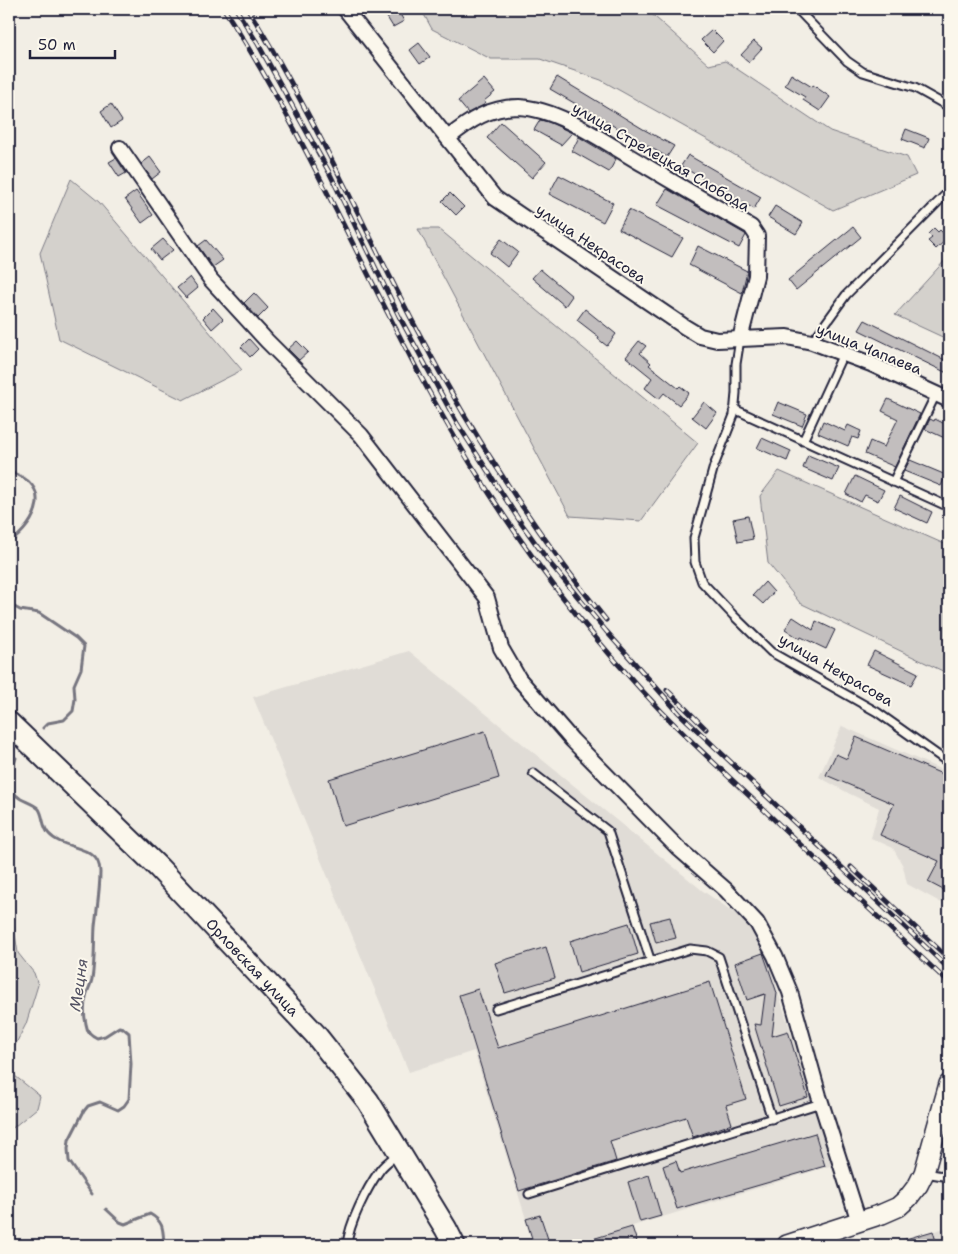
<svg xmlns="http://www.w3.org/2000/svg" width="958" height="1254" viewBox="0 0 958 1254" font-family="'Shantell Sans',sans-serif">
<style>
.built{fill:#e0dcd6}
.green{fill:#d4d1cc;stroke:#7b7a84}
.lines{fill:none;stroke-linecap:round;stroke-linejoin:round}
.stream{stroke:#76747f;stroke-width:3}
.building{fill:#c2bebe;stroke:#22223b}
.service-casing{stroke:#22223b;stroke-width:11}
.minor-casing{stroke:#22223b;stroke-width:18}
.secondary-casing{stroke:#22223b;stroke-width:22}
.primary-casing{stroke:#22223b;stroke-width:25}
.service{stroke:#fbf7ec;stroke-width:7}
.minor{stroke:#fbf7ec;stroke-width:14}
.secondary{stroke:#fbf7ec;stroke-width:19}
.primary{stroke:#fbf7ec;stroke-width:21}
.rail-casing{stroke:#22223b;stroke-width:5}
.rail{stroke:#fbf7ec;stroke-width:3;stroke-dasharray:9;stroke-linecap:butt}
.labels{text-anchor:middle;stroke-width:4;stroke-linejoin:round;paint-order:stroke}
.street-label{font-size:15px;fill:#22223b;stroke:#fbf7ec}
.water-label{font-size:16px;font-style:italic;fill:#535263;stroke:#fbf7ec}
</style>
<rect width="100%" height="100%" fill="#f2eee5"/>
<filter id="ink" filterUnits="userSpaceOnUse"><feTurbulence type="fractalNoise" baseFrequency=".02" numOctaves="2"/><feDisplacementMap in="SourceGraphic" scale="10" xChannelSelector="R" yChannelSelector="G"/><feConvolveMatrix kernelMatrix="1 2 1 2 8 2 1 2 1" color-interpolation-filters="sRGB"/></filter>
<g filter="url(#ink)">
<path class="built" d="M409,651L703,891L758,929L833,1165L570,1245H534L474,1051L409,1072L253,697Z
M842,726L949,773V907L907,884L903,866L893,848L871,838L879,808L850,794L819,777Z
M949,1227V1245H900L898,1241Z"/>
<path class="green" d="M421,9H646L709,65L725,61L830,131L907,157L916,175L833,210L601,80L540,59H491L432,29Z
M71,179L99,202L242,370L183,400L59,339L40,253Z
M418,229H439L698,443L641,521L570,516Z
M949,256V340L895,315Z
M779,471L949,546V674L800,603L768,563L760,496Z
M9,912L12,915L18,953L34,973L38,985L26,1024L9,1057Z
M9,1067L10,1072L40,1096L37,1108L9,1131Z"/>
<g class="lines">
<path class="stream" d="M9,472C54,484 38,523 9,543
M9,604L20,610L39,613L76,638L84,646L81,669L74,685L75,699L73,711L64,720L48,723L43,728
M16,758C11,772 5,790 21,799C27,802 34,804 39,809C44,817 42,827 49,834C64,851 100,844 100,872C100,890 97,908 95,926C94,943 95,961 92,979C91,985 87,991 86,997C84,1005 84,1016 86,1024C87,1032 91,1035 97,1038L105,1036L119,1027L123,1028L129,1033L131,1064L129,1099L124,1106L118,1110L100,1102L88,1106L84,1111L69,1140L68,1149L69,1161L92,1194
M106,1209L120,1222L125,1224L150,1214C164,1222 163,1229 164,1245"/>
</g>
<path class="building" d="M382,9H397L404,21L393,27Z
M712,30L723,41L713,52L701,40Z
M754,41L762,48L749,62L741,55Z
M419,43L430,57L420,64L410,50Z
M791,74L812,87L813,85L830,97L820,111L803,100L805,97L785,85Z
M557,77L643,129L674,146L667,157L550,89Z
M484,79L495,92L484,101L486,104L468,113L458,101Z
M111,104L122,121L111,128L101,111Z
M540,120L549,122L572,133L561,145L534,130Z
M501,122L546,162L532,178L487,138Z
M906,129L929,138L925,148L902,139Z
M579,137L616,159L609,172L572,151Z
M688,155L761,197L754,209L681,166Z
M150,157L161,172L152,179L141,164Z
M116,158L126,173L119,177L109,162Z
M559,175L613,203L603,222L549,194Z
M667,189L745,234L746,235L739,248L657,205Z
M136,191L153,215L142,223L125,199Z
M450,193L464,207L456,215L442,201Z
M775,206L803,223L796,234L768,217Z
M629,210L683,238L672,257L619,229Z
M853,227L861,237L796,290L788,280Z
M934,228L938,232L940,230L948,238L936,249L928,241L932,238L928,234Z
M163,239L173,250L160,260L151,249Z
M501,239L518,252L507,267L490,253Z
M206,240L223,260L213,267L198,246Z
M698,246L747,271L742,293L689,265Z
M540,269L572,296L565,306L532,278Z
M190,277L198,288L186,298L177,288Z
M254,293L268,308L258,318L244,303Z
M213,308L223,319L212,329L203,318Z
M585,309L616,334L607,346L598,339L599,337L577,320Z
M865,320L949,362V374L859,330Z
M249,339L258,349L250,357L241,347Z
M297,341L308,352L299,360L288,349Z
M639,341L646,346L640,353L651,363L649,365L678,388L680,386L689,393L679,405L664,393L659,399L645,388L652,378L626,357Z
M888,399L920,414L895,467L865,454L870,441L884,447L898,419L882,411Z
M704,402L717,413L706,428L692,417Z
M778,402L807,414L802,426L773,414Z
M930,419L934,421L935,419L949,426V440L925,429Z
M823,421L845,431L848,425L861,431L858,439L852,437L848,446L818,433Z
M762,438L791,451L787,461L757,448Z
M808,455L839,468L833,481L803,468Z
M910,460L946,475L941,486L904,471Z
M855,476L884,490L878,501L865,495L861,502L846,494Z
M900,496L932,512L927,523L894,508Z
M748,516L753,539L738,542L733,519Z
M765,582L774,592L763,604L753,595Z
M793,617L813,630L816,621L835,630L826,649L801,637L800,639L785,629Z
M874,651L918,673L911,685L867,665Z
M485,731L499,778L343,826L329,779Z
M856,737L949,777V893L928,882L939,861L880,835L894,804L826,775L836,754L847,759Z
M670,917L676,938L656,943L650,922Z
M629,923L638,954L579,972L570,941Z
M546,947L555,978L505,993L495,963Z
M763,953L777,993L772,1036L788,1031L808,1097L779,1106L754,1024L761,1025L765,994L747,1000L735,963Z
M710,982L746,1099L726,1105L732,1124L693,1137L686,1117L610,1141L616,1161L519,1191L459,995L478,989L498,1048Z
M815,1133L825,1166L677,1209L663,1166L676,1161L680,1173Z
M649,1175L661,1216L640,1222L628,1182Z
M540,1215L550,1245H534L526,1219Z
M632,1227L638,1245H579V1243Z
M933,1231L937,1245H892V1243Z"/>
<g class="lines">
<defs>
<path id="service" d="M797,9L847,61L863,72L915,88L949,107
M740,339L736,364V393L734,415L714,466L694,538L695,562L702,582L733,615L771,652L877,712L949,763
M812,342L846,295L949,191
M734,409L949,507
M803,441L843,354
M893,482L936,394
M533,773L608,831L651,962
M496,1009L690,949L707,951L719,957L772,1119
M925,1173L949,1177
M529,1194L821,1103
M347,1245C349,1223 367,1188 380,1170C385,1163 392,1159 398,1154"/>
<path id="minor" d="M345,9L495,198L685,327L700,336L717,340L787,337L812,342L871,364L949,400
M448,138C470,120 490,107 519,107C561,109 610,146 646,166C681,187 716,207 751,227L757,236L756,276L740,339
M120,148L211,280L267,341L361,435L487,598L501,648L519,679L572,740L678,848L726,890L757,923L775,956L790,992L819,1096L859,1222"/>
<path id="secondary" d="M787,1245L882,1214L898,1207L908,1198L918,1185L924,1173L949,1084"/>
<g id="primary">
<path id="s1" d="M9,723L159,868L315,1034L368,1101L446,1229L454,1245"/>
</g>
</defs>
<use href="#service" class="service-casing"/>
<use href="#minor" class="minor-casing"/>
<use href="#secondary" class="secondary-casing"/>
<use href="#primary" class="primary-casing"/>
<use href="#service" class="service"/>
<use href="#minor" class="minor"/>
<use href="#secondary" class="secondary"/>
<use href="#primary" class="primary"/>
<defs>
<path id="rail" d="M224,9C327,167 392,348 497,505C545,579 602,649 662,712C694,745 727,775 760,806C822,866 886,924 949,983
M236,9L258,44L329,172L399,316L457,423L521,523L549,562L606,631L679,713L949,969
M248,9C311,110 360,220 415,326C469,430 533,529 606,620
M667,690L706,729
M851,867L949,959"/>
</defs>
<use href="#rail" class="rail-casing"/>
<use href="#rail" class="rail"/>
</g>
</g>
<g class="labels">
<g class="street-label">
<text transform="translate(661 157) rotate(30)" y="5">улица Стрелецкая Слобода</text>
<text transform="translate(591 244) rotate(34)" y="5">улица Некрасова</text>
<text transform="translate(869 349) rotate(22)" y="5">улица Чапаева</text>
<text transform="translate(836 670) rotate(30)" y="5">улица Некрасова</text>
<text dy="5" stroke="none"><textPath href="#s1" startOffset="345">Орловская улица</textPath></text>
</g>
<g class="water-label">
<text transform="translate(78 985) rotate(-82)" y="6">Мецня</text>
</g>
</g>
<rect width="958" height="1254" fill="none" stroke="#fbf7ec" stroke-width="30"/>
<rect x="15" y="15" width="928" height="1224" fill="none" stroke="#22223b" stroke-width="2" filter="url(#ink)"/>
<path d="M30 50v8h85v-8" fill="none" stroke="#22223b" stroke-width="2.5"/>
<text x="38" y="50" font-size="15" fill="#22223b" stroke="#fbf7ec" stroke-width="4" paint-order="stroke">50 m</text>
</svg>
